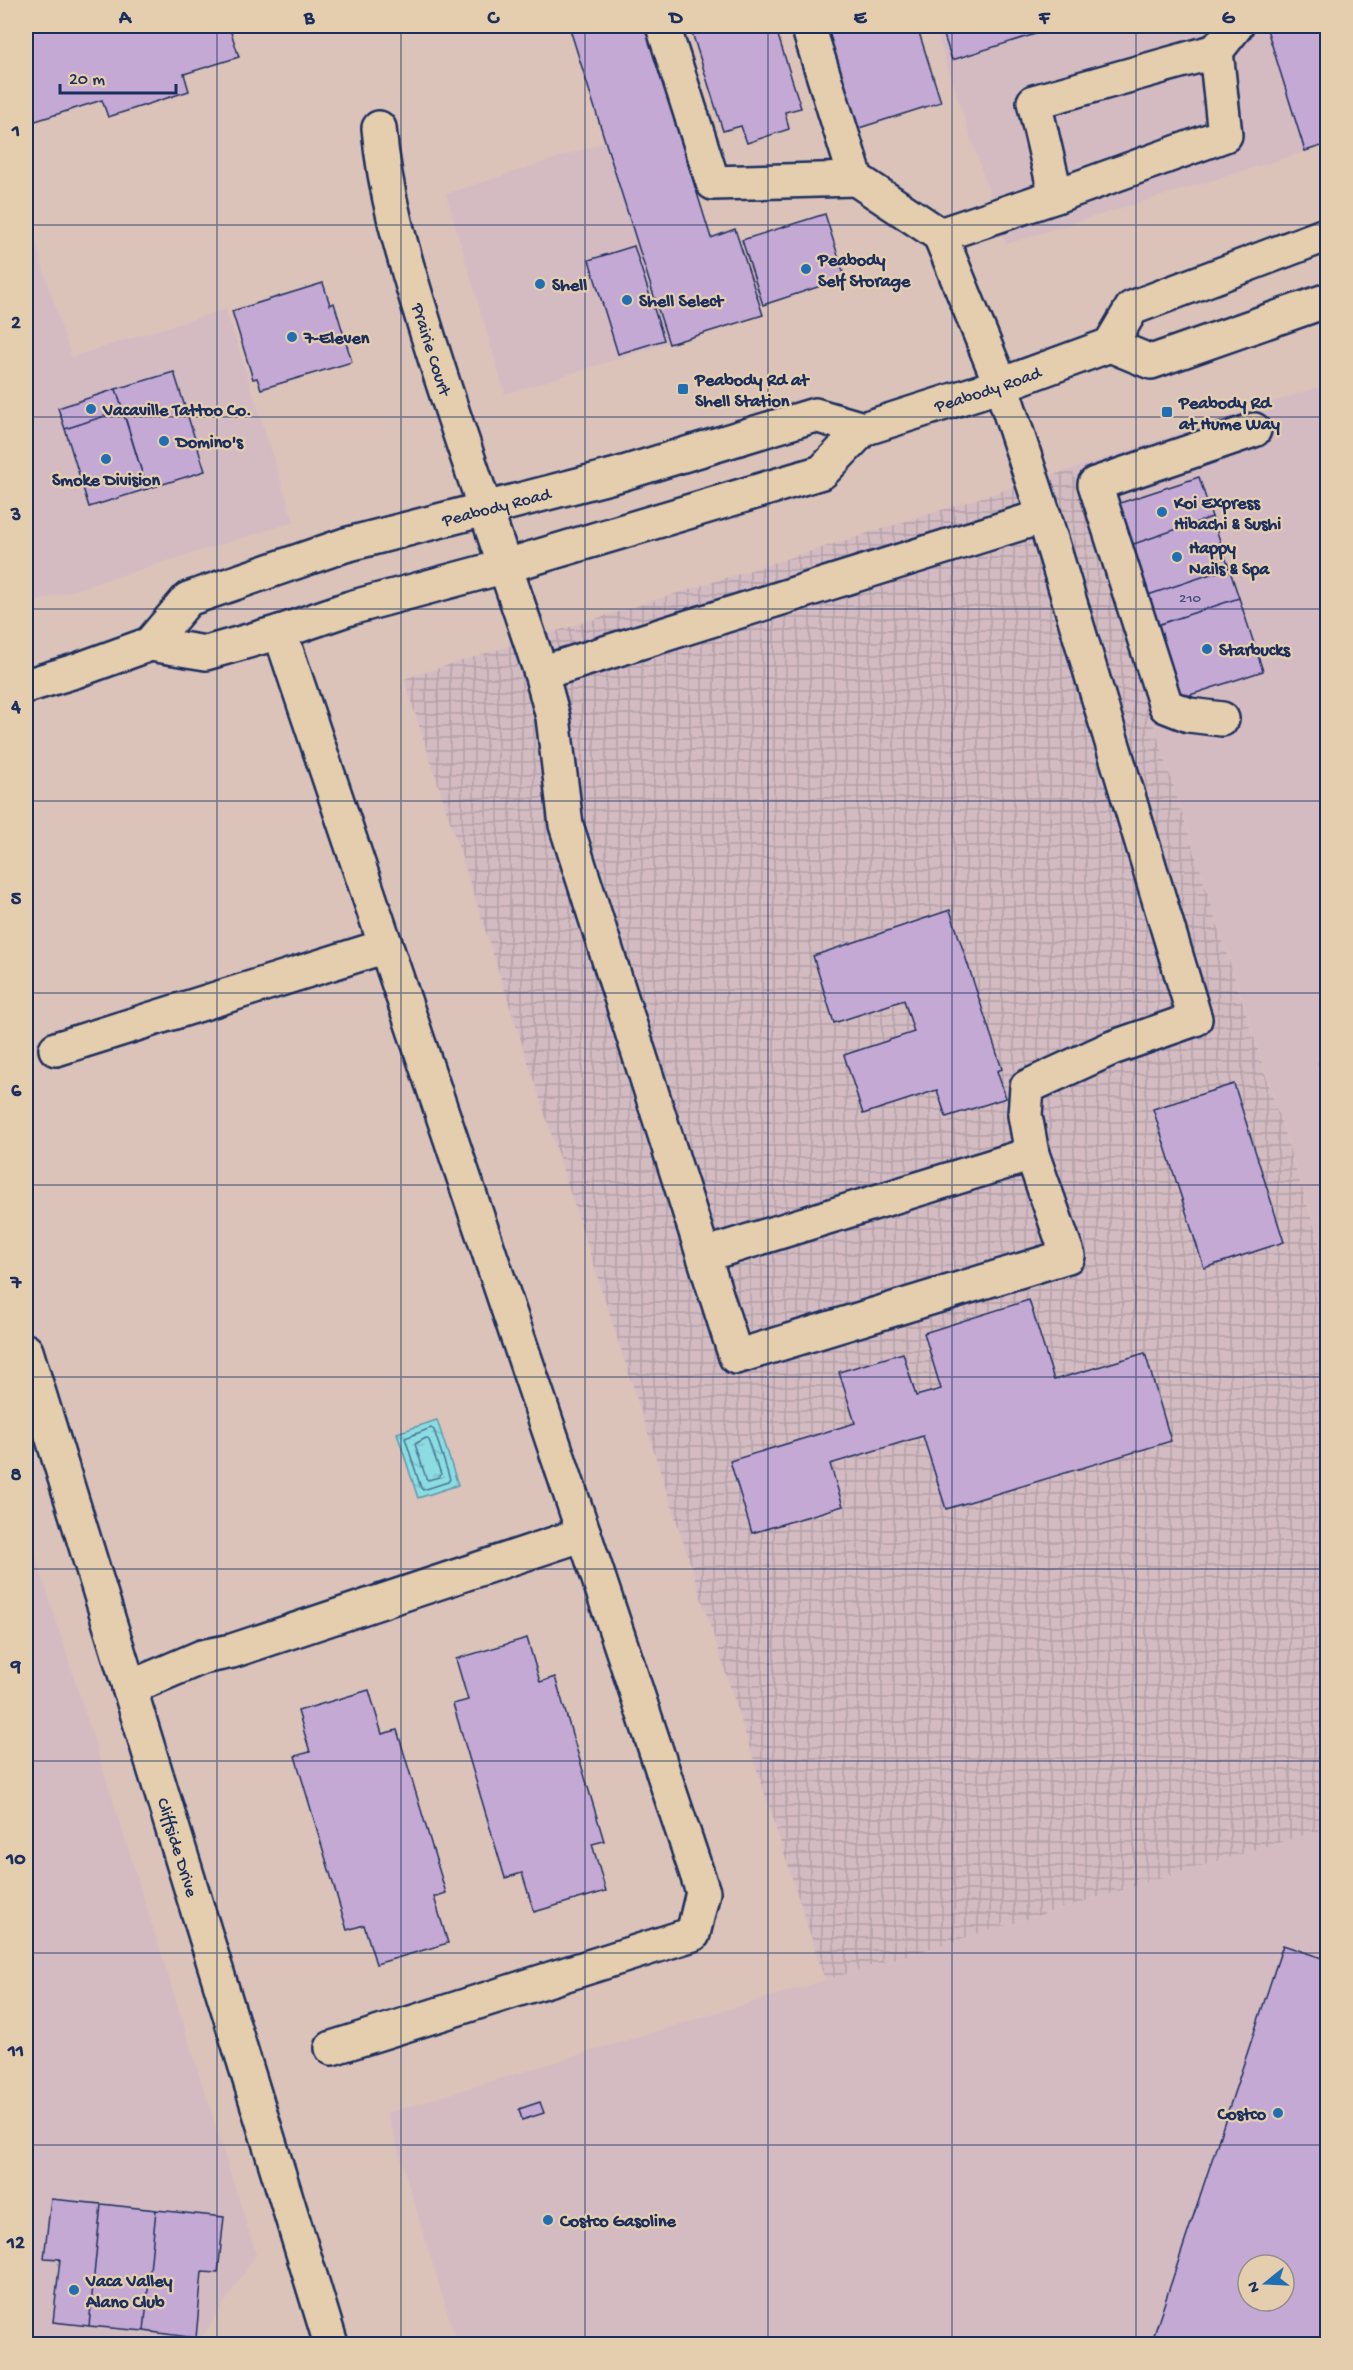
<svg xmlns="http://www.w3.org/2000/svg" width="1353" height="2370" viewBox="0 0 1353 2370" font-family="'Gochi Hand',sans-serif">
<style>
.built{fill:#d4bbc2;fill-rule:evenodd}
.industrial{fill:url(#industrial-grid)}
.water{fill:url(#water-ripples);stroke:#5f97ad;stroke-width:1.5}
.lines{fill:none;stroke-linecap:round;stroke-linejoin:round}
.shore{stroke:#487593;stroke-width:1.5}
.building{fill:#c5a9d5;stroke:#1b2f5e;stroke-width:1.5;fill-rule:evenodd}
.minor-casing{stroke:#1b2f5e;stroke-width:38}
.major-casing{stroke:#1b2f5e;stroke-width:38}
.minor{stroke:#e5ceae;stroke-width:33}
.major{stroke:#e5ceae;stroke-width:33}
.grid{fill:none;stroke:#1b2f5e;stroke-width:1.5;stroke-opacity:0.55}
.poi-dot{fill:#1f6fb2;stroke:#e5ceae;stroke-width:2}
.labels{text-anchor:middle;stroke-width:4.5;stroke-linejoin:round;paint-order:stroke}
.number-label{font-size:15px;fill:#464e7c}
.poi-label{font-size:18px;font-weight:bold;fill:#1b2f5e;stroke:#e5ceae;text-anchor:start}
.street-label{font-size:18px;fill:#1b2f5e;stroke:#e5ceae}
.neatline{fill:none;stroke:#1b2f5e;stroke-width:2}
.grid-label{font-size:20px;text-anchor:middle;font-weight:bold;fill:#1b2f5e}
</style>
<defs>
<pattern id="industrial-grid" width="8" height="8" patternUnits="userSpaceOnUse" patternTransform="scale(1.5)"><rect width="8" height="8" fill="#d4bbc2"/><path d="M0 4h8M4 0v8" fill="none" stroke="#b5a1a9"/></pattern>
<pattern id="water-ripples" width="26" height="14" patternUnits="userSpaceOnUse" patternTransform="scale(1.5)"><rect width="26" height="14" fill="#8cdde2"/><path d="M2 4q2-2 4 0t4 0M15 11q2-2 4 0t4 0" fill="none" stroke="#78bec4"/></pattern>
</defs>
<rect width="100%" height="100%" fill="#dbc3ba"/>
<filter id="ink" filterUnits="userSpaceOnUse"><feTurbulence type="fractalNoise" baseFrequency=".0167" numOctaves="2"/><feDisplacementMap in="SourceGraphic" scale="12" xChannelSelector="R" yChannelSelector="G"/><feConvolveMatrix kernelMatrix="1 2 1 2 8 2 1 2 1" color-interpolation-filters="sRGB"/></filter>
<g filter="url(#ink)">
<path class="built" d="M934,26H1327V145L1006,244Z
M609,141L669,332V343L505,394L446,194Z
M26,213L71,357L226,309L294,522L26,605Z
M1327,384V1263L1072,469Z
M26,1525L256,2254L198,2344H33L26,2342Z
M1327,1828V2344H457L387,2113ZM1248,2265H1284V2301H1248Z"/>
<path class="industrial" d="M1072,469L1327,1266V1828L825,1980L404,679Z"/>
<path class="water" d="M437,1420L458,1485L418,1498L397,1433Z"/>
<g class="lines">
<path class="shore" d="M431,1428L434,1430L450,1479L448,1482L423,1490L421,1488L405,1438Z
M426,1438L429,1440L441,1474L439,1477L428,1480L426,1478L415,1444Z"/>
</g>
<path class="building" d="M26,26H229L239,57L184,74L189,91L108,117L102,100L26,124Z
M569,26H645L711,238L735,229L763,315L669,344Z
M690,26H775L801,108L785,112L789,129L747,143L741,126L723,131Z
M823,26H917L941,102L856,129Z
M941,26H1061L952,60Z
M1266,26H1328V144L1305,151Z
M825,214L845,278L763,305L742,240Z
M634,246L664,340L618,354L589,260Z
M323,283L330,305L334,303L352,362L261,389L257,378L253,379L232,311Z
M174,372L205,471L147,489L116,389Z
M116,389L123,410L65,429L58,408Z
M123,410L147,489L89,507L65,429Z
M1199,477L1212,517L1125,547L1111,506Z
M1212,517L1229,568L1142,597L1125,547Z
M1229,568L1239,598L1151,627L1142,597Z
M1239,598L1263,671L1175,700L1151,627Z
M950,910L1002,1069L997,1071L1006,1098L946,1117L937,1090L863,1114L844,1055L914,1032L904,1000L834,1023L813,956Z
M1328,1060V1090L1319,1063Z
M1234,1084L1284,1242L1204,1268L1153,1109Z
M1029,1300L1054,1380L1145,1353L1171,1441L946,1509L923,1436L830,1464L843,1506L752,1533L730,1461L855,1423L839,1372L903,1353L916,1396L941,1389L924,1333Z
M527,1638L540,1682L555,1677L604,1841L592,1844L606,1891L534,1912L522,1873L505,1878L453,1704L468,1700L456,1659Z
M369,1690L382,1734L397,1730L446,1893L434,1897L448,1943L376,1964L364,1925L347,1930L295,1756L310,1752L298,1711Z
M1283,1945L1328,1960V2344H1151ZM1248,2265H1284V2301H1248Z
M540,2102L544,2113L522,2120L519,2109Z
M51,2199L101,2204L89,2326L53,2322L60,2259L44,2258Z
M101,2204L156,2210L144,2331L89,2326Z
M156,2210L224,2217L218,2273L202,2272L196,2338L144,2331Z"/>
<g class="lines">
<defs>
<g id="minor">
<path d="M663,26L713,183L856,179"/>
<path d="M808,26L856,179L940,235"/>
<path id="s1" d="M379,128C385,200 407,267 428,336C463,449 504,560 541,673L1044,516"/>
<path d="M1056,196L1225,135L1216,51"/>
<path d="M541,673L553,717L566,825L736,1357L1068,1256L1032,1154L1025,1115L1027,1087L1112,1048L1195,1019L1044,516L1001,385L940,235L1056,196L1034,102L1216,51L1236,26"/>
<path d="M1222,719L1189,715L1166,706L1095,484L1254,430"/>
<path d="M56,1049L386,946"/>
<path d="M704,1255L1032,1154"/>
<path d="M129,1688L202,1657L232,1651L584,1534L280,632"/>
<path d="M332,2048L693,1934L703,1892L584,1534"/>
</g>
<g id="major">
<path d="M1110,345L1151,362L1328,300"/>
<path id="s2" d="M150,644L188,599L345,545L617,475L815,415L863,429"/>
<path id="s3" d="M26,686L75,671L150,644L206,653L280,632L350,608L506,566L822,472L863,429L1001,385L1110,345L1132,308L1328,234"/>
<path id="s4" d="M26,1351L331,2344"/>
</g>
</defs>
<use href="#minor" class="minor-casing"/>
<use href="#major" class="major-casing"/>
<use href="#minor" class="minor"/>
<use href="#major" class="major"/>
</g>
</g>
<path class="grid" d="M217,26V2344M401,26V2344M585,26V2344M768,26V2344M952,26V2344M1136,26V2344M26,225H1328M26,417H1328M26,609H1328M26,801H1328M26,993H1328M26,1185H1328M26,1377H1328M26,1569H1328M26,1761H1328M26,1953H1328M26,2145H1328"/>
<g class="poi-dot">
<circle cx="806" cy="269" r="6"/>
<circle cx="540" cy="284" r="6"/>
<circle cx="627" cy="300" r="6"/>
<circle cx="292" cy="337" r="6"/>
<rect x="677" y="383" width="12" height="12" rx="3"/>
<circle cx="91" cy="409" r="6"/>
<rect x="1161" y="406" width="12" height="12" rx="3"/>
<circle cx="164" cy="441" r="6"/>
<circle cx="106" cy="459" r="6"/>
<circle cx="1162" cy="512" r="6"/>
<circle cx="1177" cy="557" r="6"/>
<circle cx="1207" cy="649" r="6"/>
<circle cx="1278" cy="2113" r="6"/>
<circle cx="548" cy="2220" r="6"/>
<circle cx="74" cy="2290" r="6"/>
</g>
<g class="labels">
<g class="number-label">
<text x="1190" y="602">210</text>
</g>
<g class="poi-label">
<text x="818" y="265">Peabody<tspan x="818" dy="21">Self Storage</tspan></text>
<text x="552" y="290">Shell</text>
<text x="639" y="306">Shell Select</text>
<text x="304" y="343">7-Eleven</text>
<text x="695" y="385">Peabody Rd at<tspan x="695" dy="21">Shell Station</tspan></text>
<text x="1179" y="408">Peabody Rd<tspan x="1179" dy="21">at Hume Way</tspan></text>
<text x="103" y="415">Vacaville Tattoo Co.</text>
<text x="176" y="447">Domino's</text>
<text x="106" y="485" text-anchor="middle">Smoke Division</text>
<text x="1174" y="508">Koi Express<tspan x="1174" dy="21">Hibachi &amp; Sushi</tspan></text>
<text x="1189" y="553">Happy<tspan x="1189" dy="21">Nails &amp; Spa</tspan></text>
<text x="1219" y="655">Starbucks</text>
<text x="1266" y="2119" text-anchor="end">Costco</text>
<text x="560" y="2226">Costco Gasoline</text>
<text x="86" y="2286">Vaca Valley<tspan x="86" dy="21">Alano Club</tspan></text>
</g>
<g class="street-label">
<text dy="6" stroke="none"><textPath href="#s1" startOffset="228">Prairie Court</textPath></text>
<text dy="6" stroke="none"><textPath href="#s3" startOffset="1020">Peabody Road</textPath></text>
<text dy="6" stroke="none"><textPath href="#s2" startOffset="381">Peabody Road</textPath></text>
<text dy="6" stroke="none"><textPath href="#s4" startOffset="519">Cliffside Drive</textPath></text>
</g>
</g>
<rect width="1353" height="2370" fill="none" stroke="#e5ceae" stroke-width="66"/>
<g transform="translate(1266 2283) rotate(252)"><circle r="28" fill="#e5ceae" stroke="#948e8e" stroke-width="1.5"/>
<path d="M0-4.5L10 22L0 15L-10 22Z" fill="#1f6fb2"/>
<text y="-9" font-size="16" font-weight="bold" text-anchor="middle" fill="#1b2f5e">N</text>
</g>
<path d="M60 84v9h116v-9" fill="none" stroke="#1b2f5e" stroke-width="3"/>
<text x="69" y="84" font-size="18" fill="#1b2f5e" stroke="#e5ceae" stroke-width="4.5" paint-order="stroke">20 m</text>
<rect x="33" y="33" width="1287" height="2304" class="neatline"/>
<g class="grid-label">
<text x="125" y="23">A</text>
<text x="309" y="23">B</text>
<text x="493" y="23">C</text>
<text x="676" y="23">D</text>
<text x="860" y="23">E</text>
<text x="1044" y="23">F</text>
<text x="1228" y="23">G</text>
<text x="16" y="136">1</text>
<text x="16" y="328">2</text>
<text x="16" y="520">3</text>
<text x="16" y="712">4</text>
<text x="16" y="904">5</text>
<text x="16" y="1096">6</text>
<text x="16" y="1288">7</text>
<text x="16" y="1480">8</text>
<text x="16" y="1672">9</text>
<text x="16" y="1864">10</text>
<text x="16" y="2056">11</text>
<text x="16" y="2248">12</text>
</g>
</svg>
